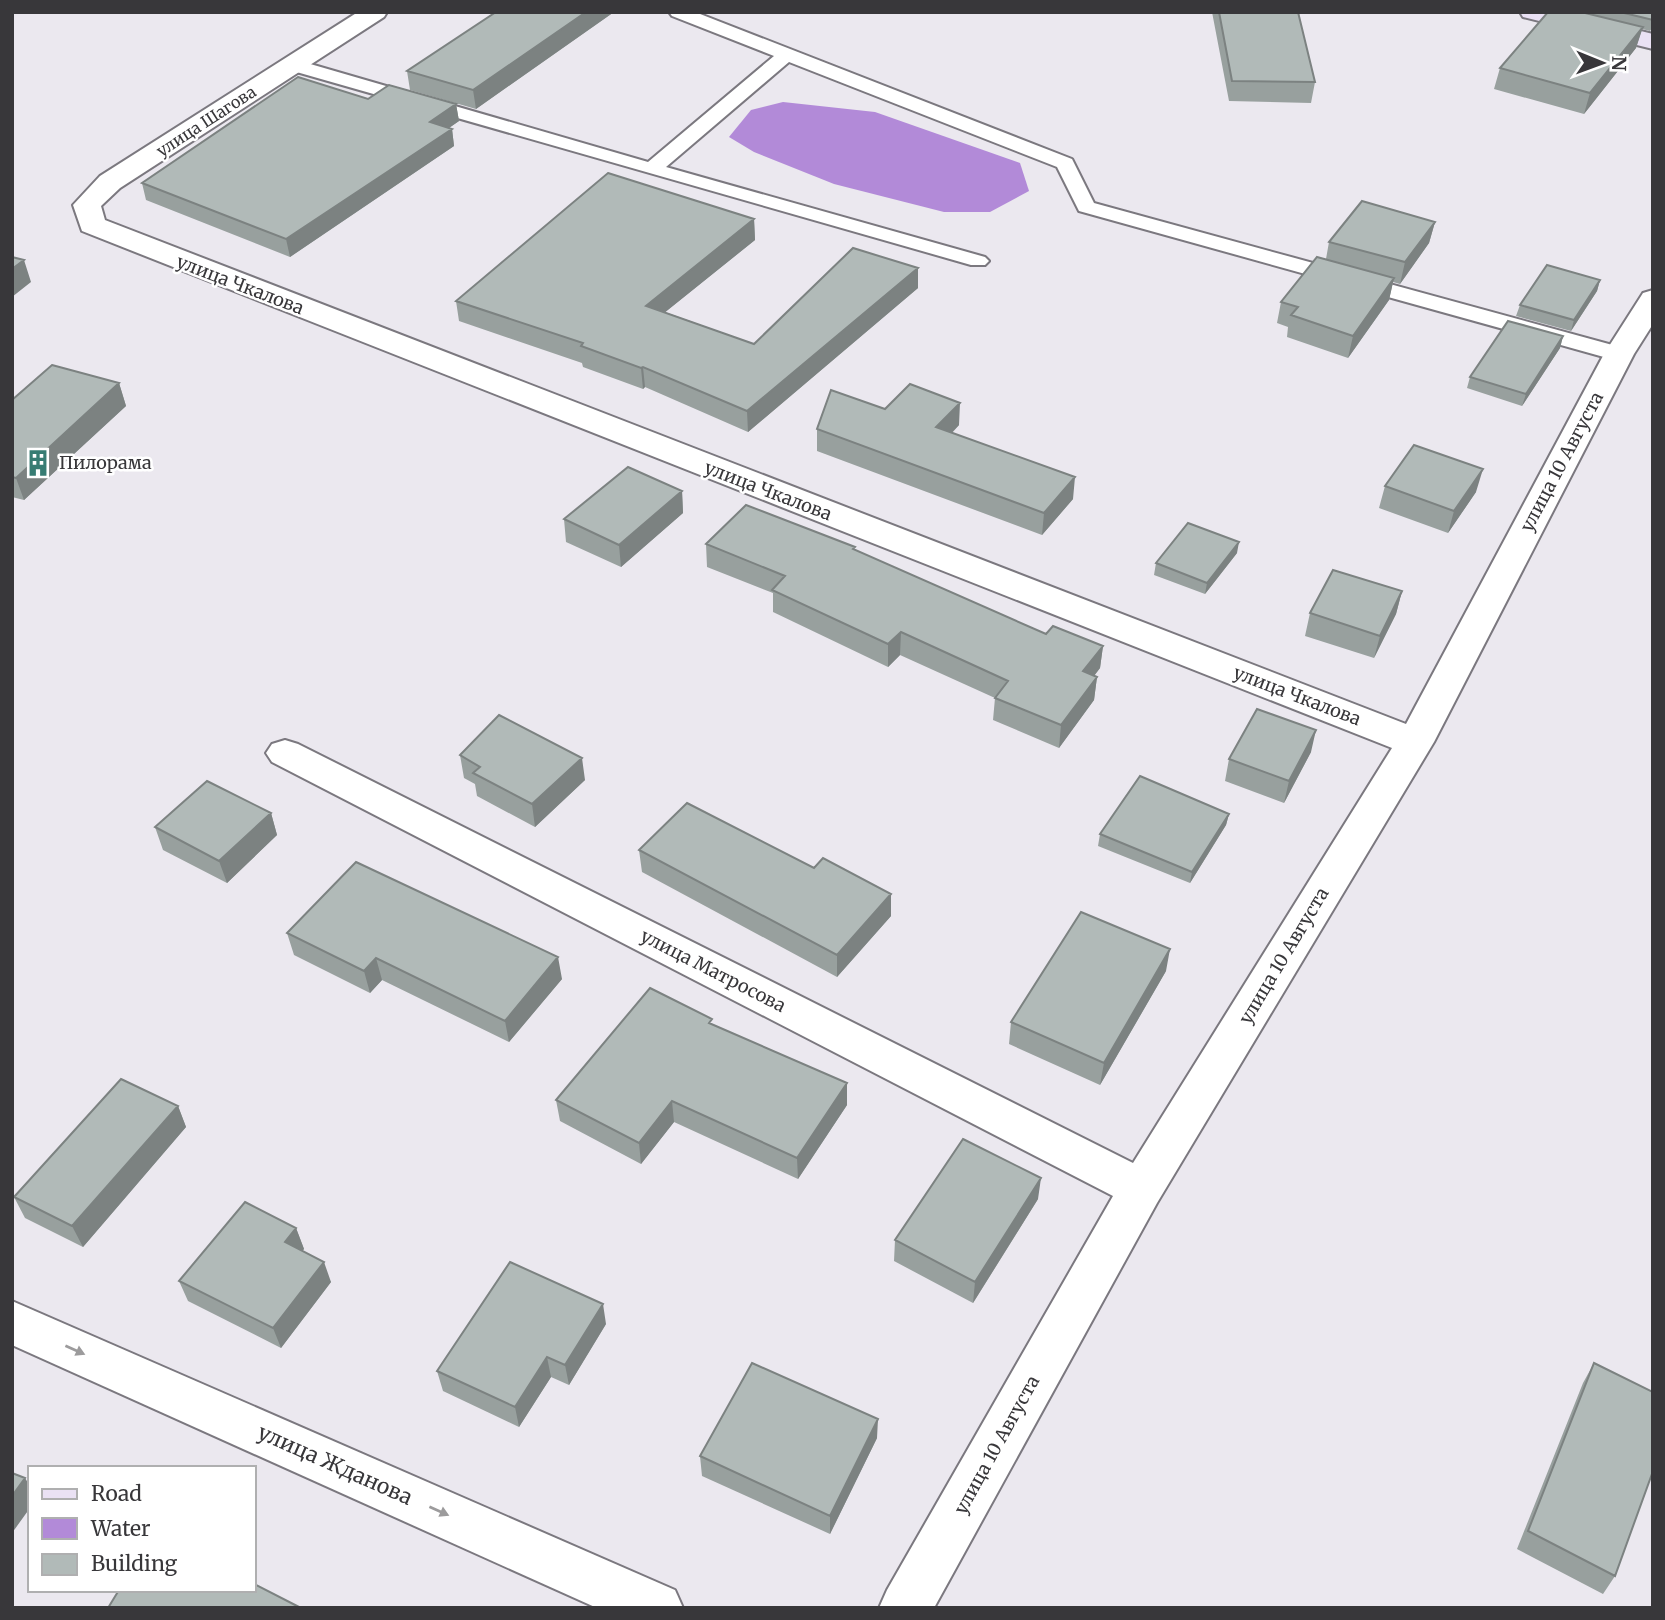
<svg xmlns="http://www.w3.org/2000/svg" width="1665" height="1620" viewBox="0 0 1665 1620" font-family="Merriweather,serif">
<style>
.water{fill:#b28ad8}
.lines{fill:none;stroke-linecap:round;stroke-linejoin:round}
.service-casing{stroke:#7b787f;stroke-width:4}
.minor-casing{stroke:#7b787f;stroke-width:4}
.tertiary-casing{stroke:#7b787f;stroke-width:4}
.secondary-casing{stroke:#7b787f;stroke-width:4}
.service{fill:#fff;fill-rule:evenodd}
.minor{fill:#fff;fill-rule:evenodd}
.tertiary{fill:#fff;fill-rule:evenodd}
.secondary{fill:#eae1f4;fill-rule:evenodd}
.wall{fill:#98a09e}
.shaded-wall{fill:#7c8281}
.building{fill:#b1bab8;stroke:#7c8281;stroke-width:2}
.oneway{fill:#9c9b9c}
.labels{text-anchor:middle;stroke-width:5;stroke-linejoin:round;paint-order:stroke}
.far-street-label{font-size:16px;fill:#38373a;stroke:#fff}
.street-label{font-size:18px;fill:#38373a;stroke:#fff}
.poi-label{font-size:18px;fill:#38373a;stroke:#fff;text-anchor:start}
.near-street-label{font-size:21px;fill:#38373a;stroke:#fff}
</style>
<rect width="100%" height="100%" fill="#ebe8ef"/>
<path class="water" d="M783,102L875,112L1020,163L1029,191L990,212H944L834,184L754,152L729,137L751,110Z"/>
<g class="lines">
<defs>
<path id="service" d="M669,12H695L1072,159L1094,203L1627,349L1630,354L1627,359H1611L1079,211L1057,167L789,62L666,167L985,257L989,261L985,265H971L286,69L284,65L286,61H300L648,162L774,56L672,16Z"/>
<path id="minor" d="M358,12H387L384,17L120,188L101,206L105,220L1406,724L1604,354L1643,293L1653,290V324L1634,354L1434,742L1157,1203L934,1608H879L887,1590L1113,1196L272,762L266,753L272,744L285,740L298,744L1133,1163L1392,748L82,231L73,205L100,176Z"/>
<path id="tertiary" d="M12,1301L675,1590L683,1608H597L12,1345Z"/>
<path id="secondary" d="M1520,12H1563L1653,34V49L1523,17Z"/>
</defs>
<use href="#service" class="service-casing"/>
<use href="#minor" class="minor-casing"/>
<use href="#tertiary" class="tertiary-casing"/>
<use href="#secondary" class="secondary-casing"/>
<use href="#service" class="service"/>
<use href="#minor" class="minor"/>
<use href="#tertiary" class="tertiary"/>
<use href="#secondary" class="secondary"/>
</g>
<path class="wall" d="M496,12H614L476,109L410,90L407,71Z
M1212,12H1298L1315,82L1311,103L1229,101Z
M1548,12H1653V27L1650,31L1642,29L1636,48L1584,114L1494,89L1500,68Z
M368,99L456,104L459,121L449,128L452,129L454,146L290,257L146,200L142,183Z
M754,219L755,240L665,312L754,344L918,268V288L748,432L645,387L643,389L583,367L582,363L459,321L456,301Z
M1435,222L1429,243L1400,284L1393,282L1389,300L1348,358L1287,337L1288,327L1277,323L1281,302L1326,259L1329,242Z
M1600,280L1597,291L1571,331L1516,316L1520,305Z
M1563,336L1560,348L1522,406L1467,388L1470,377Z
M119,383L126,406L24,500L12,497V400Z
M885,409L959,425L952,433L1073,499L1042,535L817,451V429Z
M1385,486L1476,492L1448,533L1379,508Z
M682,491L683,513L621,567L566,542L564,519Z
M706,544L854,550L1046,634L1103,646L1100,668L1094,676L1097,677L1094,700L1059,748L993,720L995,698L900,655L888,667L773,612V593L707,567Z
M1237,553L1205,594L1154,575L1156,563Z
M1402,591L1396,614L1374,658L1305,636L1310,613Z
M1311,752L1284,803L1225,781L1229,759Z
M460,755L585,780L535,827L477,796L475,784L464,778Z
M271,813L277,835L227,883L163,850L155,827Z
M1229,814L1226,825L1190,883L1098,846L1100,834Z
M639,850L891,916L837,977L642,872Z
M287,933L562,979L509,1042L382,980L370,993L294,955Z
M1166,971L1100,1085L1009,1044L1011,1022Z
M712,1024L847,1083V1105L798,1179L674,1122L641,1164L560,1121L556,1100Z
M178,1106L186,1127L83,1247L25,1218L14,1197Z
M1038,1199L973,1303L894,1261L895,1240Z
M296,1228L304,1249L302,1251L331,1282L281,1348L188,1301L179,1281Z
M606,1324L569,1385L551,1377L519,1427L443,1391L437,1371Z
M1594,1363L1615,1576L1603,1594L1517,1549L1583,1383Z
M877,1438L830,1534L702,1476L700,1456Z"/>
<path class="shaded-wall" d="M586,12H614L476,109L473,90Z
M1643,27L1636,48L1584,114L1590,93Z
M456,104L459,121L433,139L430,122Z
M452,129L454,146L290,257L286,239Z
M754,219L755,240L648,326L646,306Z
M1435,222L1429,243L1400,284L1405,262Z
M24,260L31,282L12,297V269Z
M918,268V288L748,432L747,411Z
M1394,278L1389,300L1348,358L1353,336Z
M1600,280L1597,291L1571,331L1574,320Z
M1563,336L1560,348L1522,406L1526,394Z
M643,367L645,387L643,389L641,368Z
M119,383L126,406L24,500L16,478Z
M960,403L959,425L935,450L936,427Z
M1483,469L1476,492L1448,533L1454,511Z
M1075,477L1073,499L1042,535L1044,513Z
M682,491L683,513L621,567L619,545Z
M1239,542L1237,553L1205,594L1207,583Z
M1402,591L1396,614L1374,658L1380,636Z
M901,632L900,655L888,667V644Z
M1103,646L1100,668L1080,694L1083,671Z
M1097,677L1094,700L1059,748L1061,725Z
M1316,730L1311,752L1284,803L1289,781Z
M582,758L585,780L535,827L532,804Z
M271,813L277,835L227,883L219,861Z
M1229,814L1226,825L1190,883L1192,872Z
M891,894V916L837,977V955Z
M1170,949L1166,971L1100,1085L1104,1063Z
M558,957L562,979L509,1042L505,1021Z
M376,958L382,980L370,993L364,971Z
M847,1083V1105L798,1179L797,1158Z
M672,1101L674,1122L641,1164L639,1143Z
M178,1106L186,1127L83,1247L72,1226Z
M1041,1178L1038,1199L973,1303L975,1282Z
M296,1228L304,1249L292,1263L285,1242Z
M324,1262L331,1282L281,1348L273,1328Z
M603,1304L606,1324L569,1385L565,1365Z
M547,1357L551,1377L519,1427L515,1407Z
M878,1419L877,1438L830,1534V1516Z
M25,1478L30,1486V1508L12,1533V1496Z"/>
<path class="building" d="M496,12H586L473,90L407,71Z
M1219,12H1298L1315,82L1232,81Z
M1548,12H1581L1643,27L1590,93L1500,68Z
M1620,12H1653V20Z
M298,77L368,99L389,85L456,104L430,122L452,129L286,239L142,183Z
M608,173L754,219L646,306L754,344L853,248L918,268L747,411L643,367L641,368L581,346L583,343L456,301Z
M1362,201L1435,222L1405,262L1329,242Z
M12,257L24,260L12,269Z
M1317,257L1394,278L1353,336L1291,315L1298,307L1281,302Z
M1547,265L1600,280L1574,320L1520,305Z
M1508,321L1563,336L1526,394L1470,377Z
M52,365L119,383L16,478L12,477V400Z
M910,384L960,403L936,427L1075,477L1044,513L817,429L831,390L885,409Z
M1414,445L1483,469L1454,511L1385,486Z
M628,467L682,491L619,545L564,519Z
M746,505L855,547L853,549L1046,634L1053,626L1103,646L1083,671L1097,677L1061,725L995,698L1008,681L901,632L888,644L772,590L785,576L706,544Z
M1188,523L1239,542L1207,583L1156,563Z
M1333,570L1402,591L1380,636L1310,613Z
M1257,709L1316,730L1289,781L1229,759Z
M499,715L582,758L532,804L473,773L480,767L460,755Z
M1140,776L1229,814L1192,872L1100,834Z
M207,781L271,813L219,861L155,827Z
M687,803L814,868L823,858L891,894L837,955L639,850Z
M356,862L558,957L505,1021L376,958L364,971L287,933Z
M1081,912L1170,949L1104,1063L1011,1022Z
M650,988L712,1019L709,1023L847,1083L797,1158L672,1101L639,1143L556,1100Z
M121,1079L178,1106L72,1226L14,1197Z
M963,1139L1041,1178L975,1282L895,1240Z
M245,1202L296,1228L285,1242L324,1262L273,1328L179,1281Z
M510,1262L603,1304L565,1365L547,1357L515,1407L437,1371Z
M752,1363L878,1419L830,1516L700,1456Z
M1594,1363L1653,1392V1471L1615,1576L1528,1531Z
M12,1473L25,1478L12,1496Z
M254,1584L301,1608H108L119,1590H254Z"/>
<defs><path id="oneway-solid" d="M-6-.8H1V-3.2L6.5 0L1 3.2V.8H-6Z" transform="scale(1.75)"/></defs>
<g class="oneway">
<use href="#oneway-solid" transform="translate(75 1350) rotate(24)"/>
<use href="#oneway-solid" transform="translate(439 1511) rotate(24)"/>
</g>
<defs>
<symbol id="building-bare" viewBox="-9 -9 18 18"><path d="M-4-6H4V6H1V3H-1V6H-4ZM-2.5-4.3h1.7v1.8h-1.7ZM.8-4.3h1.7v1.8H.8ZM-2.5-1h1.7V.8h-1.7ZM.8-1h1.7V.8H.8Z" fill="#377c73" stroke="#fff" stroke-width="2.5" paint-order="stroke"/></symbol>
</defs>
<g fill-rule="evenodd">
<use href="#building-bare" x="19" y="444" width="38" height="38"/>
</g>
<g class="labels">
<g class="far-street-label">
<text transform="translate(206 121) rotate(-33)" y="6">улица Шагова</text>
</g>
<g class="street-label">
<text transform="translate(240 285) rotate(21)" y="6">улица Чкалова</text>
<text transform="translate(1562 462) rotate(-62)" y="6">улица 10 Августа</text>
<text transform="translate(768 491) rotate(21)" y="6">улица Чкалова</text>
<text transform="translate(1297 696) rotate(21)" y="6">улица Чкалова</text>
<text transform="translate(1284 956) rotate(-59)" y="6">улица 10 Августа</text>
<text transform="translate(713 971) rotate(27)" y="6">улица Матросова</text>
<text transform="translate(997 1445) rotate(-61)" y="6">улица 10 Августа</text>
</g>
<g class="poi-label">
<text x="59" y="469">Пилорама</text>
</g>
<g class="near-street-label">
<text transform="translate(335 1465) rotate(24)" y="7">улица Жданова</text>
</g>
</g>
<rect width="1665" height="1620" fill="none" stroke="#38373a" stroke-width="28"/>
<rect x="28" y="1466" width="228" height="126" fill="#ffffff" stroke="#afafb0" stroke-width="2"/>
<rect x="42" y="1489" width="35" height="10" fill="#eae1f4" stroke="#afafb0" stroke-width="2"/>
<text x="91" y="1501" font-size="21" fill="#38373a">Road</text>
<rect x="42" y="1518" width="35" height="21" fill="#b28ad8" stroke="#afafb0" stroke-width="2"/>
<text x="91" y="1536" font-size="21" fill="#38373a">Water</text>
<rect x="42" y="1554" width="35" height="21" fill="#b1bab8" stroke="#afafb0" stroke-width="2"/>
<text x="91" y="1571" font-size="21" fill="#38373a">Building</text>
<g transform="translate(1602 63) rotate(91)" stroke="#ffffff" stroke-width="5" paint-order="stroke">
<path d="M0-5L12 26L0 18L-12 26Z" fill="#38373a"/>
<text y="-10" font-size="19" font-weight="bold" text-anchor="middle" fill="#38373a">N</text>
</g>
</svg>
